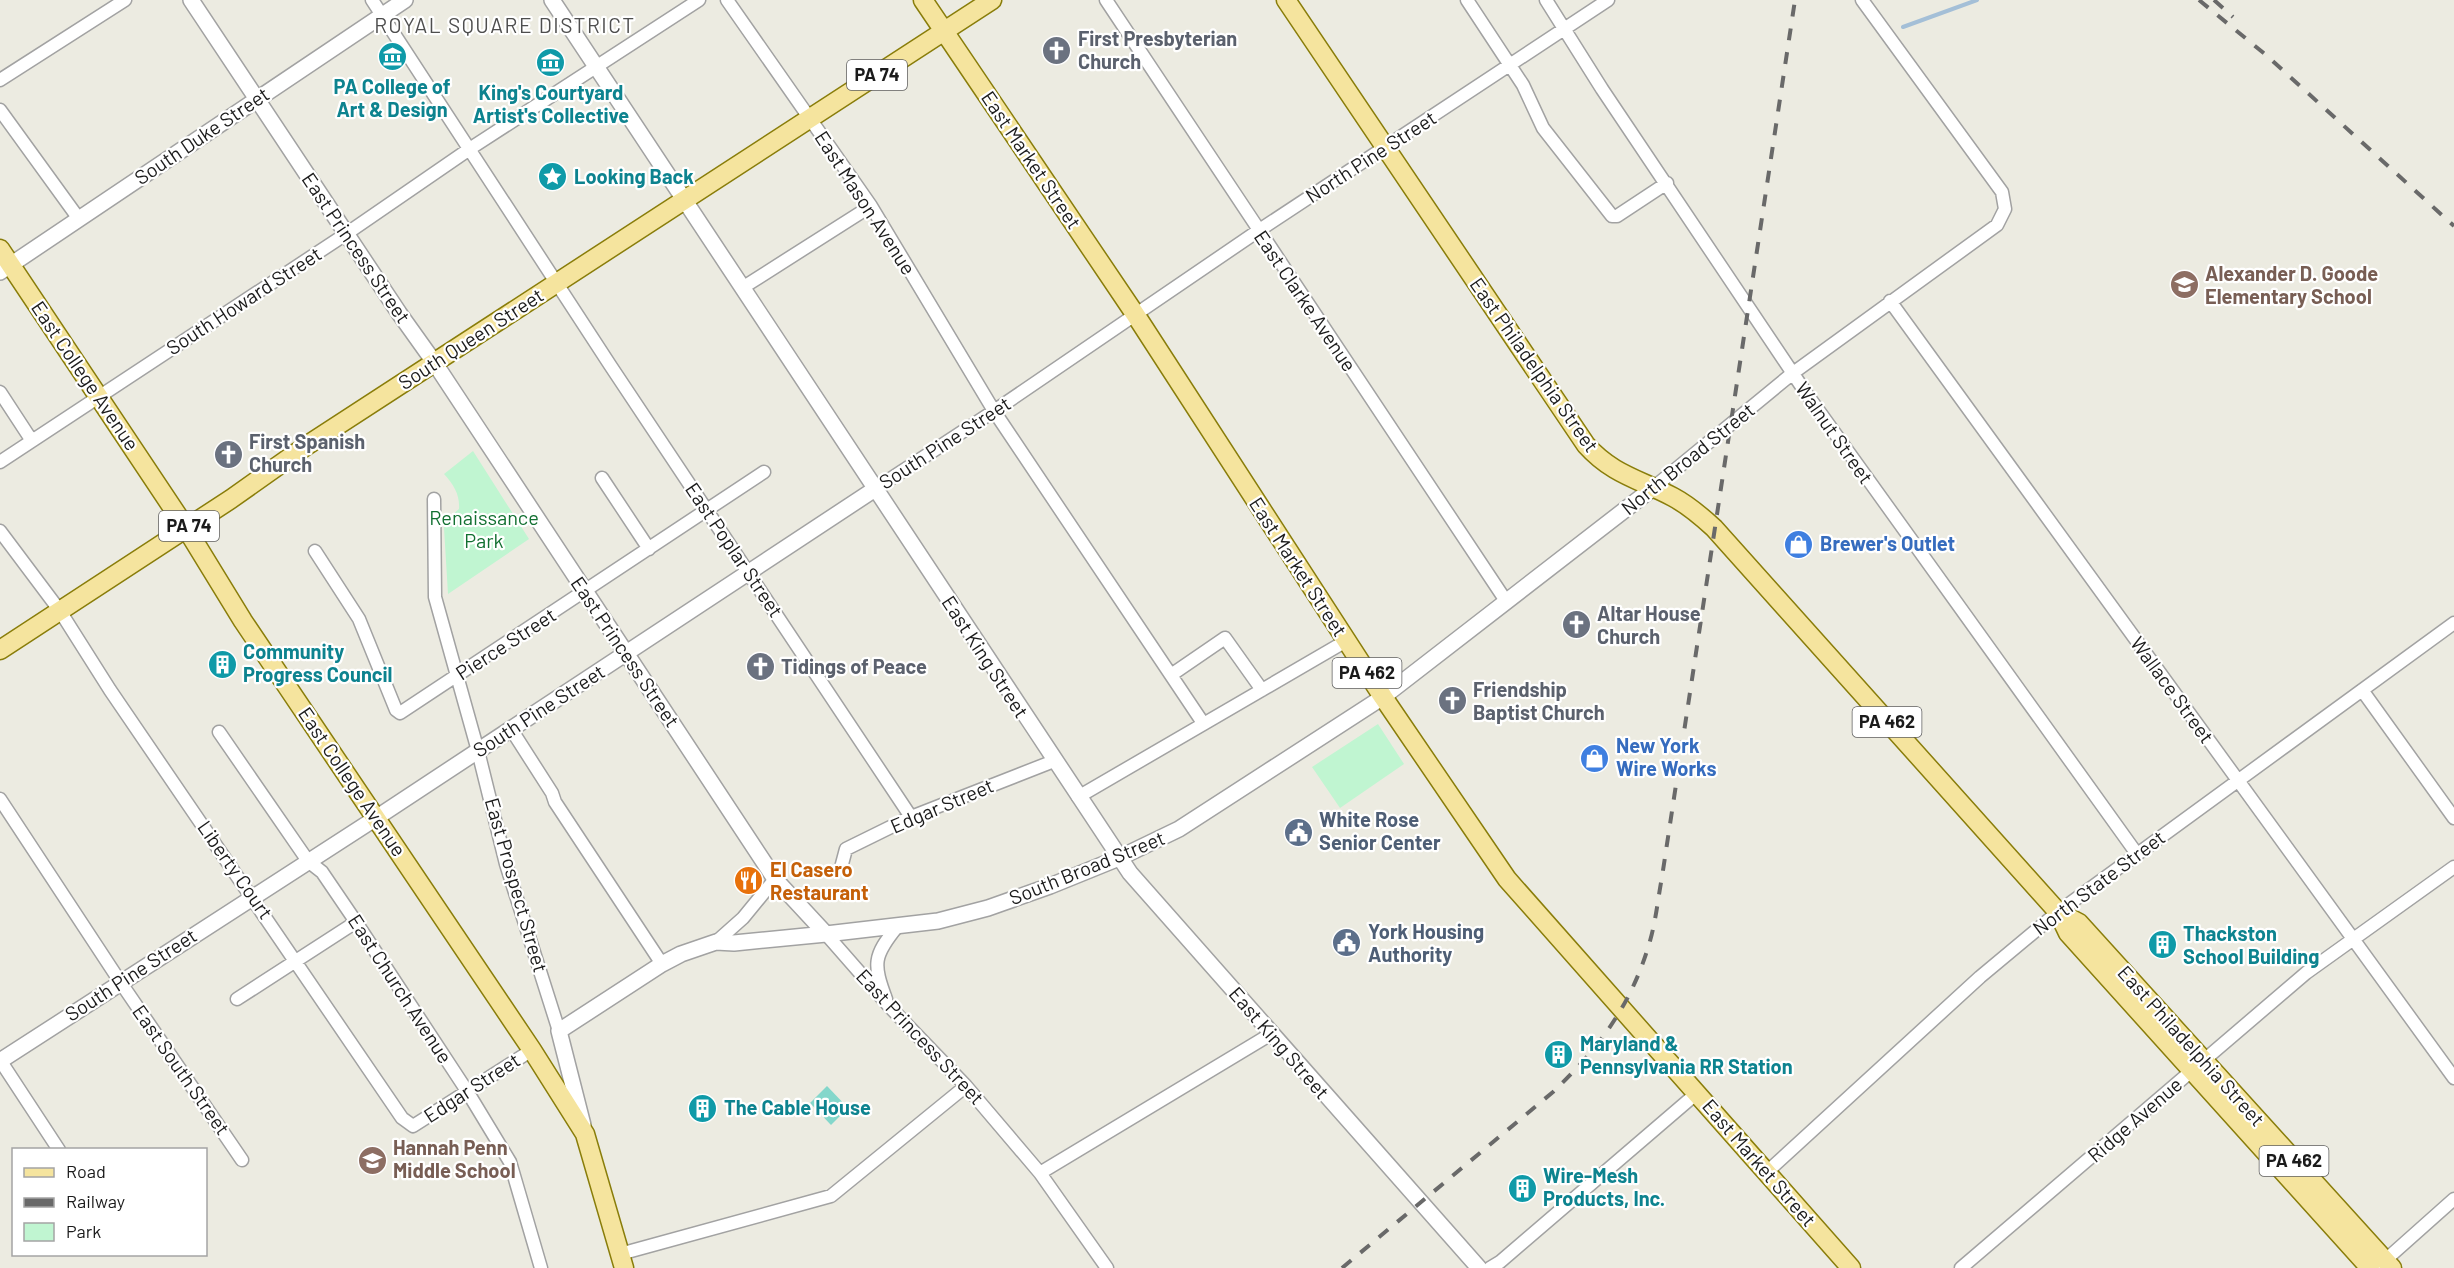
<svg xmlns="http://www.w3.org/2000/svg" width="2454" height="1268" viewBox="0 0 2454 1268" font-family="Barlow,sans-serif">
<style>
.park{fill:#c0f5d1}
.pitch{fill:#84d7cb}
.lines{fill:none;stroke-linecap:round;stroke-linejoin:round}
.stream{stroke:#a4bfd7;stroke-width:4}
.minor-casing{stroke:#a2a2a2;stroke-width:15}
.tertiary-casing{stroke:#a2a2a2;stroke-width:18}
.primary-casing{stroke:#897d0a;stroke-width:21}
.minor{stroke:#fff;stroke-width:12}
.tertiary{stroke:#fff;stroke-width:15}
.primary{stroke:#f5e49e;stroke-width:18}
.rail{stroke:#696969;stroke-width:4;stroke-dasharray:12 12;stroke-linecap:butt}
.labels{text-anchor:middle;stroke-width:4.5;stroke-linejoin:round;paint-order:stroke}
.shield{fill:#fff;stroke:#5f5f5f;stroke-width:1.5}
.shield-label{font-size:18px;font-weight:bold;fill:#1b1b1b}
.worship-label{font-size:20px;font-weight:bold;fill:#5b616d;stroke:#fff;text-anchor:start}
.culture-label{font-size:20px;font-weight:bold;fill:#0d838f;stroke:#fff;text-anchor:start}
.street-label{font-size:20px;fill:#1b1b1b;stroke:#fff}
.education-label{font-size:20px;font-weight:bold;fill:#785e54;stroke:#fff;text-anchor:start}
.park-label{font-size:20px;fill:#127031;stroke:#fff}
.shop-label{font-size:20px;font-weight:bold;fill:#366cbe;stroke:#fff;text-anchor:start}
.service-label{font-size:20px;font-weight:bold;fill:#4e5e75;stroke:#fff;text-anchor:start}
.food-label{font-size:20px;font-weight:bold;fill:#c56008;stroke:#fff;text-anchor:start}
.neighbourhood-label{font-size:21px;letter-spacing:1.5px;fill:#4e4e4e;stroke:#fff}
</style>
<rect width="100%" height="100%" fill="#ecebe1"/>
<path class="park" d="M473,451L529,539L448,594L444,528L446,520L459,509C460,495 454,485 444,474Z
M1378,724L1404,764L1340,808L1312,767Z"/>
<path class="pitch" d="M827,1086L848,1108L831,1125L810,1103Z"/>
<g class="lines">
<path class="stream" d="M1903,27L1977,0"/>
<defs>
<path id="minor" d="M372,0L610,365L911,817
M727,0L871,206L994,411L1203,723
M1106,0L1506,601
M1467,0L1523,85L1543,128L1612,216H1617L1667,183
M1546,0L1602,89L1806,393L2137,854
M0,80L125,0
M0,110L79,219
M742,288L871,206
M1890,301L2454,1078
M0,392L32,441
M0,462L346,234L471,148L699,0
M602,478L649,549
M1653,488L1793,373L1997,225L2005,209L2002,192L1862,0
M875,489L994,411L1258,231L1608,0
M434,499L435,597L478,751L506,864L559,1031
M0,531L60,611L110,690L402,1118L413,1126L532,1050
M315,551L359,619L396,710L400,713L764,472
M1171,675L1225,638L1262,690
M2362,690L2454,818
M511,729L552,793L555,802L662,964
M219,732L308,861L322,872L356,922L467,1091L510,1162L541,1268
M1078,797L1346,641
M0,799L121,983L242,1160
M842,864L846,849L911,817L1054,761
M826,934L889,1006L966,1086L1040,1173L1107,1268
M716,942L743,918L775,879
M237,999L356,922
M886,999C873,964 873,956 897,927
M0,1060L59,1150
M1767,1172L1980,977L2058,912L2454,623
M1040,1173L1271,1034
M620,1254L831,1196L966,1086
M2381,1264L2454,1199
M1490,1268L1500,1262L1697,1093
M1961,1268L2306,973L2454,867"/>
<path id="tertiary" d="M191,0L399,313L434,362L775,879L826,934
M552,0L1130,873L1479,1268
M0,272L405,0
M0,1061L376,818L875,489
M583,1125L559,1031L662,964L681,954L716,942L734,943L826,934L938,921L988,908L1050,886L1119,858L1179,829L1383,697L1653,488"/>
<path id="primary" d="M923,0L1135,314L1383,697L1507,879L1851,1268
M1286,0L1586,445C1613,475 1639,479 1673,497C1688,505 1701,516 1714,528L2058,912L2068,933L2370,1268
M0,249L186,528L243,621L532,1050L585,1134L624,1268
M0,650L231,499L306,446L992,0
M2058,912L2079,923L2392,1268"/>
</defs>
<use href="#minor" class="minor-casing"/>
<use href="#tertiary" class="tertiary-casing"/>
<use href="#primary" class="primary-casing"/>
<use href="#minor" class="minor"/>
<use href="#tertiary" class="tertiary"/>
<use href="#primary" class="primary"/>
<path class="rail" d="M2199,0L2266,55L2454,226
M2214,0L2233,17
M1342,1268L1553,1092C1600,1047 1632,1004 1650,941C1656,920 1658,898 1662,877L1795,0"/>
</g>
<defs>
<symbol id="church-disc" viewBox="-11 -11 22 22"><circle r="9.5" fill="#6b7280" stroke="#fff"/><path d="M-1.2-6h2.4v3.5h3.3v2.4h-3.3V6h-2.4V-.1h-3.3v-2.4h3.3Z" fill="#fff"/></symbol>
<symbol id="museum-disc" viewBox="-11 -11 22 22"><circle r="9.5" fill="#0f9aa8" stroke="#fff"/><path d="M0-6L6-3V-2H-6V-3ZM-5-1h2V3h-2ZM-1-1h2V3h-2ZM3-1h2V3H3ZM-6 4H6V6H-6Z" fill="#fff"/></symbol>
<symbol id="sight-disc" viewBox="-11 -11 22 22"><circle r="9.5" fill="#0f9aa8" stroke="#fff"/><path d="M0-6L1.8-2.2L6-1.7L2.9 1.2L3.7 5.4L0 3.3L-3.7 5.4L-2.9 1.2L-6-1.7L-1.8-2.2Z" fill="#fff"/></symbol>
<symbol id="school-disc" viewBox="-11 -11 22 22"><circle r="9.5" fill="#8d6e63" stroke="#fff"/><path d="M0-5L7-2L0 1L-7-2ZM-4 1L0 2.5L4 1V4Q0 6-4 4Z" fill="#fff"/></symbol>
<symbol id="shop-disc" viewBox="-11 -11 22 22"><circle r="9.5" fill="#3f7fe0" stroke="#fff"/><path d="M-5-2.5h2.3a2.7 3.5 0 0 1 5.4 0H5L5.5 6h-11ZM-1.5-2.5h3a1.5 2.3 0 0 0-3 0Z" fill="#fff"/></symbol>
<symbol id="building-disc" viewBox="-11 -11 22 22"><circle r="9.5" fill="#0f9aa8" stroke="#fff"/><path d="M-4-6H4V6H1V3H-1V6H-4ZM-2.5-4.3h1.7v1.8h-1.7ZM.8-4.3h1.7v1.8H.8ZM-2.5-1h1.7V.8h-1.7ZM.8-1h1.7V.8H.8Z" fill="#fff"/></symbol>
<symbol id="civic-disc" viewBox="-11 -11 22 22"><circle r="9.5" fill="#5c6f8a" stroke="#fff"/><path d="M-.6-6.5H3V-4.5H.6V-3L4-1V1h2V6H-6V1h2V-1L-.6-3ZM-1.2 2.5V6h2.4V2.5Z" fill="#fff"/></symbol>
<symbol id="restaurant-disc" viewBox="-11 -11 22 22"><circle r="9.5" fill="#e8710a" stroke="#fff"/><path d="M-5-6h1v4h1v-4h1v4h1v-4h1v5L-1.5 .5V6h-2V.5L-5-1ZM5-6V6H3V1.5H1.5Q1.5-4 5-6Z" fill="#fff"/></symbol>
</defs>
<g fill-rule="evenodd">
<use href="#church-disc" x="1040" y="34" width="33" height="33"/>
<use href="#museum-disc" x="376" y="40" width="33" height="33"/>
<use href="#museum-disc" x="534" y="46" width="33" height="33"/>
<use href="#sight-disc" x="536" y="160" width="33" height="33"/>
<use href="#school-disc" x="2168" y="268" width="33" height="33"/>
<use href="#church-disc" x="212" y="438" width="33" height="33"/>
<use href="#shop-disc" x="1782" y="528" width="33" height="33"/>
<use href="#church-disc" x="1560" y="608" width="33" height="33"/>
<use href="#building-disc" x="206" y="648" width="33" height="33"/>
<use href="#church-disc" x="744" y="650" width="33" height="33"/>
<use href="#church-disc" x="1436" y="684" width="33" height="33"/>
<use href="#shop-disc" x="1578" y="742" width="33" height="33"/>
<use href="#civic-disc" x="1282" y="816" width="33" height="33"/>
<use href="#restaurant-disc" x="732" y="864" width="33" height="33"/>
<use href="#civic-disc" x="1330" y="926" width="33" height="33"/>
<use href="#building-disc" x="2146" y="928" width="33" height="33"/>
<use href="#building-disc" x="1542" y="1038" width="33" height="33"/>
<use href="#building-disc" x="686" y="1092" width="33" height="33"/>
<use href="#school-disc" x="356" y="1144" width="33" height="33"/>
<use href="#building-disc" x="1506" y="1172" width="33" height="33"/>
</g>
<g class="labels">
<g class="shield">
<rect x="847" y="60" width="60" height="30" rx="4.5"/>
<rect x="159" y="511" width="60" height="30" rx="4.5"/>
<rect x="1332.5" y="658" width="69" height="30" rx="4.5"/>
<rect x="1852.5" y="707" width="69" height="30" rx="4.5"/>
<rect x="2259.5" y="1146" width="69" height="30" rx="4.5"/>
</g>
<g class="shield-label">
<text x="877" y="81">PA 74</text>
<text x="189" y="532">PA 74</text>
<text x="1367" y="679">PA 462</text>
<text x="1887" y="728">PA 462</text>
<text x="2294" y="1167">PA 462</text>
</g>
<g class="worship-label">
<text x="1078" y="46">First Presbyterian<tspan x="1078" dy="23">Church</tspan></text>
<text x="249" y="449">First Spanish<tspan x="249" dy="23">Church</tspan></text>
<text x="1597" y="621">Altar House<tspan x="1597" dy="23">Church</tspan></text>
<text x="781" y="674">Tidings of Peace</text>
<text x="1473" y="697">Friendship<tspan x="1473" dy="23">Baptist Church</tspan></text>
</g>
<g class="culture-label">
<text x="392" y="94" text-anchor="middle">PA College of<tspan x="392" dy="23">Art &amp; Design</tspan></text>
<text x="551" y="100" text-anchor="middle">King's Courtyard<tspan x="551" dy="23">Artist's Collective</tspan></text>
<text x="574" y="184">Looking Back</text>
<text x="243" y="659">Community<tspan x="243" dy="23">Progress Council</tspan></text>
<text x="2183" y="941">Thackston<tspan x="2183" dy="23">School Building</tspan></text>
<text x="1580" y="1051">Maryland &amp;<tspan x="1580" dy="23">Pennsylvania RR Station</tspan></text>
<text x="724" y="1115">The Cable House</text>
<text x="1543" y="1183">Wire-Mesh<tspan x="1543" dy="23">Products, Inc.</tspan></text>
</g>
<g class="street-label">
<text transform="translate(202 136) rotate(-34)" y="7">South Duke Street</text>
<text transform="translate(1371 157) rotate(-33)" y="7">North Pine Street</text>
<text transform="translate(1031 160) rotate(56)" y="7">East Market Street</text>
<text transform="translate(865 203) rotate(57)" y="7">East Mason Avenue</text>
<text transform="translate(356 248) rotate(56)" y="7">East Princess Street</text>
<text transform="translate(244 301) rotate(-33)" y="7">South Howard Street</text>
<text transform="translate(1305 301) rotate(56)" y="7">East Clarke Avenue</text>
<text transform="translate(471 339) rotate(-33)" y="7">South Queen Street</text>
<text transform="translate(1534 365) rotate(55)" y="7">East Philadelphia Street</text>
<text transform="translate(85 376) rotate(56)" y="7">East College Avenue</text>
<text transform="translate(1834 433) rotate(55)" y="7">Walnut Street</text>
<text transform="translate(945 443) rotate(-33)" y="7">South Pine Street</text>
<text transform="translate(1688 459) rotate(-39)" y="7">North Broad Street</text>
<text transform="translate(734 550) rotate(56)" y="7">East Poplar Street</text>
<text transform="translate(1298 567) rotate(57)" y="7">East Market Street</text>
<text transform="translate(506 644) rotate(-33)" y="7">Pierce Street</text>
<text transform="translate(625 652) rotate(56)" y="7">East Princess Street</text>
<text transform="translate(985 657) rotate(57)" y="7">East King Street</text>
<text transform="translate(2172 690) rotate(54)" y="7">Wallace Street</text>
<text transform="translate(539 711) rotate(-33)" y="7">South Pine Street</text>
<text transform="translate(352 782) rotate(56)" y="7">East College Avenue</text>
<text transform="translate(942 806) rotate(-23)" y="7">Edgar Street</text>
<text transform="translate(1087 868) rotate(-22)" y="7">South Broad Street</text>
<text transform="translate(235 870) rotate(55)" y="7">Liberty Court</text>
<text transform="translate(2099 883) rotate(-37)" y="7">North State Street</text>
<text transform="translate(516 885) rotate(74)" y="7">East Prospect Street</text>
<text transform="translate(131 975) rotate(-33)" y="7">South Pine Street</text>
<text transform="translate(400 989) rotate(57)" y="7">East Church Avenue</text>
<text transform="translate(920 1037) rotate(47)" y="7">East Princess Street</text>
<text transform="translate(1279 1043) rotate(49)" y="7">East King Street</text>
<text transform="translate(2191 1046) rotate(48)" y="7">East Philadelphia Street</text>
<text transform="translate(181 1070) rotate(55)" y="7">East South Street</text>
<text transform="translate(472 1088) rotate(-33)" y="7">Edgar Street</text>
<text transform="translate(2135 1120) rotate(-41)" y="7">Ridge Avenue</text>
<text transform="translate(1759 1163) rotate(49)" y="7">East Market Street</text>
</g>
<g class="education-label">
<text x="2205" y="281">Alexander D. Goode<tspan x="2205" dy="23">Elementary School</tspan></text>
<text x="393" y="1155">Hannah Penn<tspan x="393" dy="23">Middle School</tspan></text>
</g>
<g class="park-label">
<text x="484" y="525">Renaissance<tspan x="484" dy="23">Park</tspan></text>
</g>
<g class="shop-label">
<text x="1820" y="551">Brewer's Outlet</text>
<text x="1616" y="753">New York<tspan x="1616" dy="23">Wire Works</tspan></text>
</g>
<g class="service-label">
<text x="1319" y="827">White Rose<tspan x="1319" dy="23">Senior Center</tspan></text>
<text x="1368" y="939">York Housing<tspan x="1368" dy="23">Authority</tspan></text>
</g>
<g class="food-label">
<text x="770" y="877">El Casero<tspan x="770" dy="23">Restaurant</tspan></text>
</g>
<g class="neighbourhood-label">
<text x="505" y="33">ROYAL SQUARE DISTRICT</text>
</g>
</g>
<rect x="12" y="1148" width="195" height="108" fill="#ffffff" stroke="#a4a4a4" stroke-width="1.5"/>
<rect x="24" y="1168" width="30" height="9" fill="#f5e49e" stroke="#a4a4a4" stroke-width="1.5"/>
<text x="66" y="1178" font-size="18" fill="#1b1b1b">Road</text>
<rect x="24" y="1198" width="30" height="9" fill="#696969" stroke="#a4a4a4" stroke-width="1.5"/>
<text x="66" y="1208" font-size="18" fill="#1b1b1b">Railway</text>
<rect x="24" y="1223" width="30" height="18" fill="#c0f5d1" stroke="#a4a4a4" stroke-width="1.5"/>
<text x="66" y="1238" font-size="18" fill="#1b1b1b">Park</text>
</svg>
